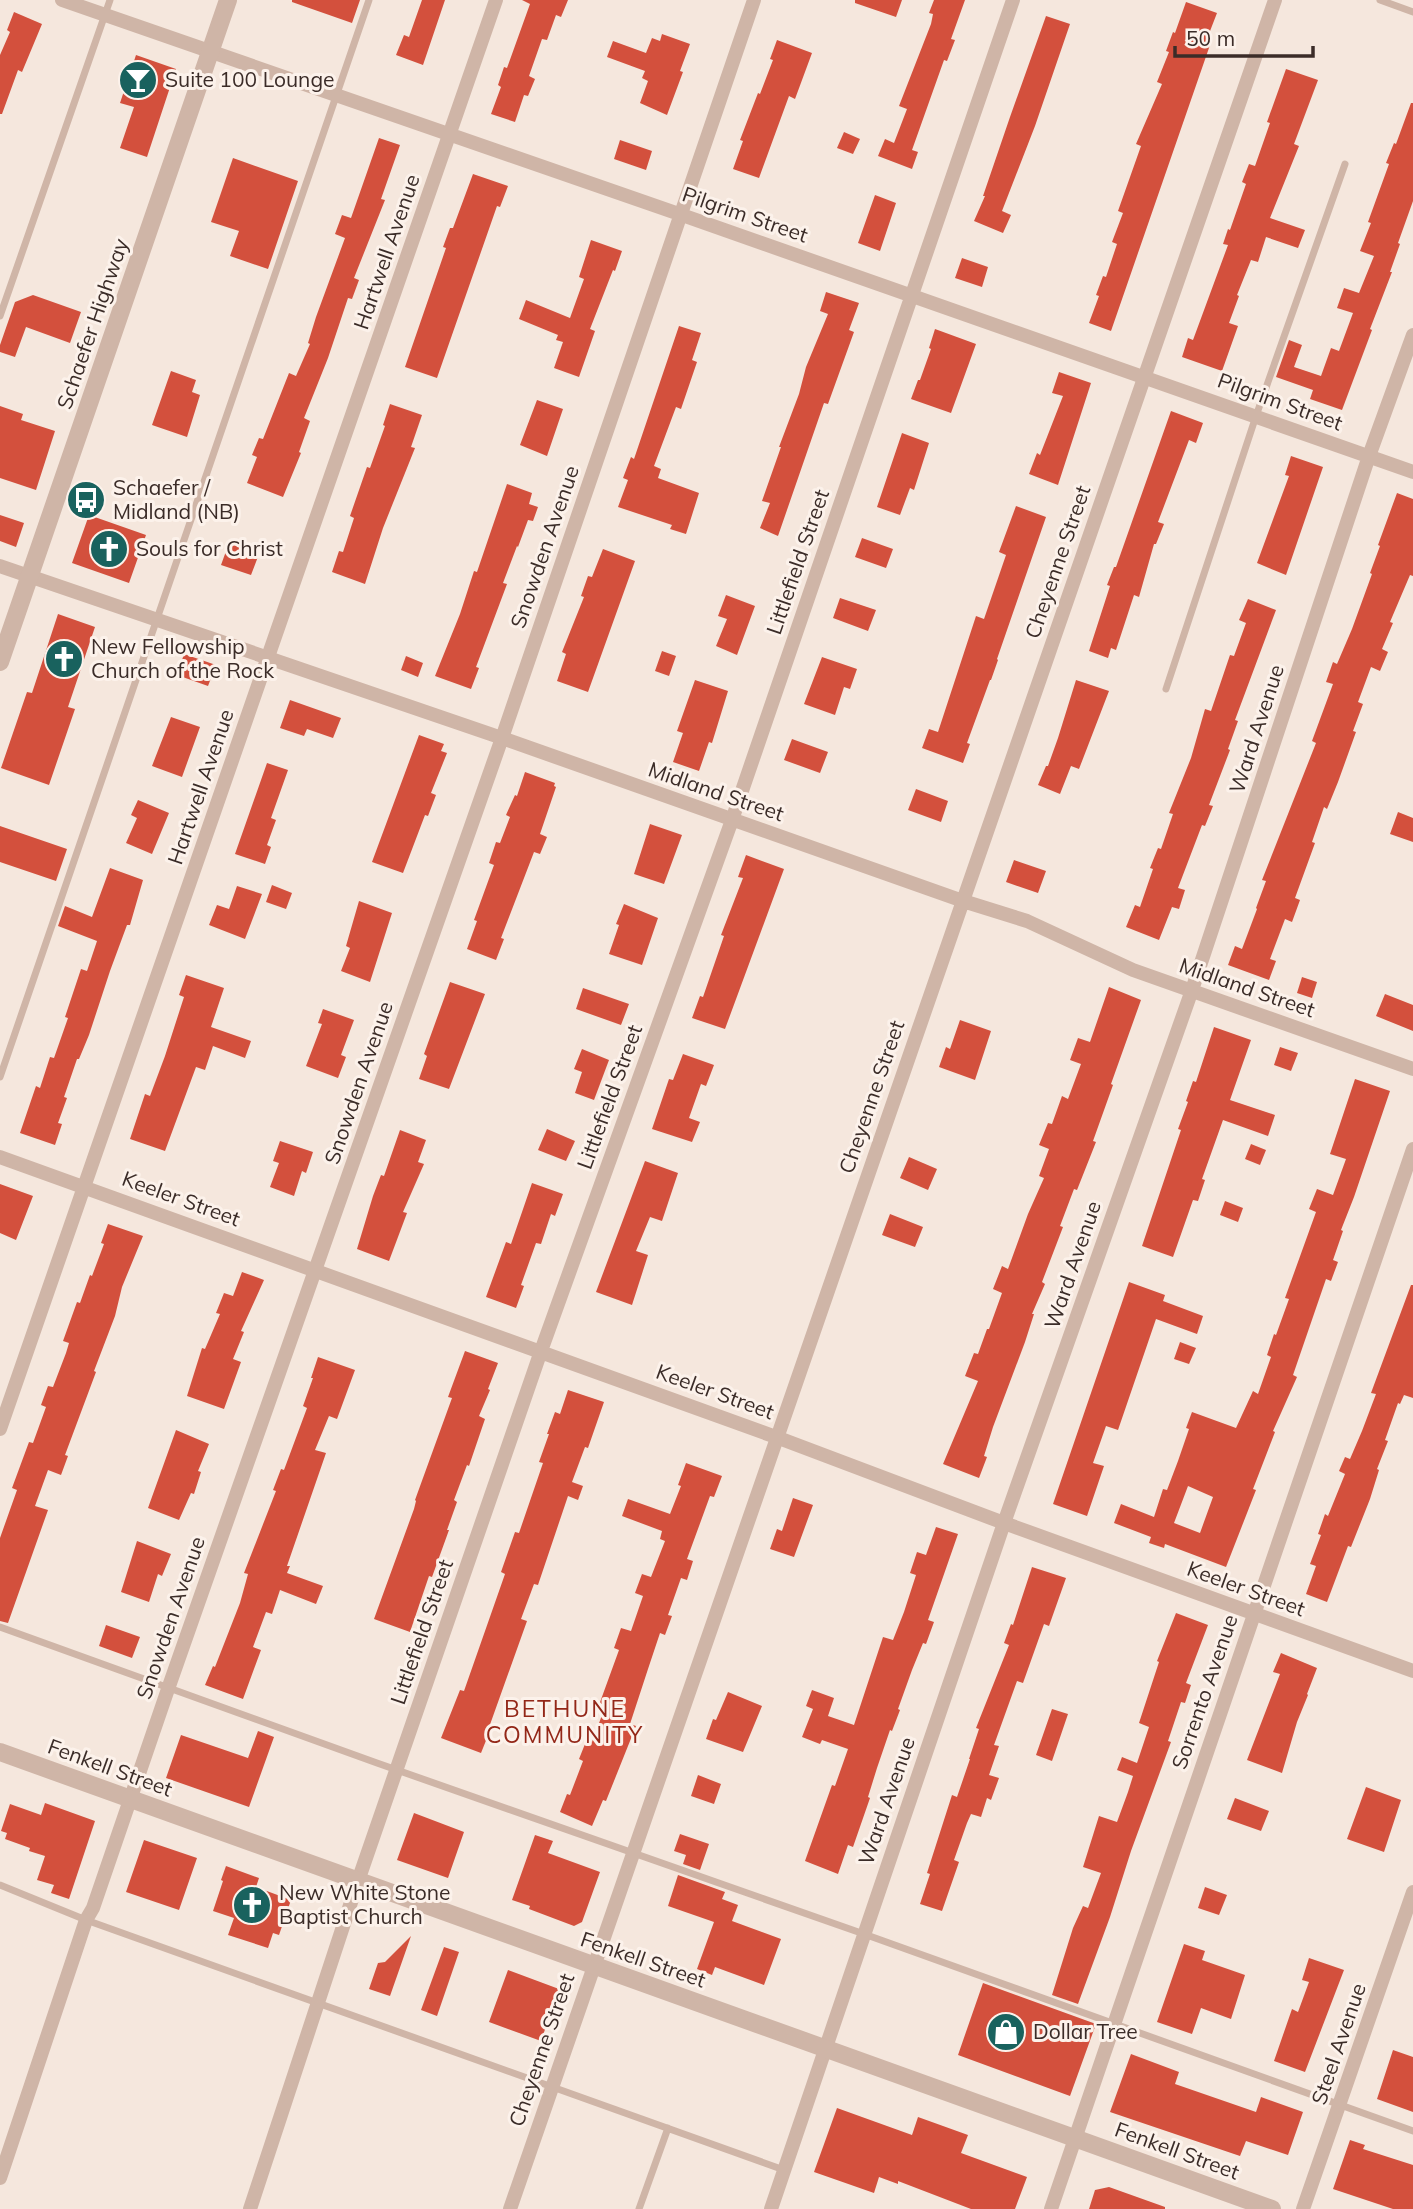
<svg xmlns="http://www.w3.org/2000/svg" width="1413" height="2209" viewBox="0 0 1413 2209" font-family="Mulish,sans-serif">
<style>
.building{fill:#d3503d;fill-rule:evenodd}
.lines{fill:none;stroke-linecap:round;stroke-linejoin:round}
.service{stroke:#cfb5a7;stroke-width:7}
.minor{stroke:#cfb5a7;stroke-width:14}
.tertiary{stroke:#cfb5a7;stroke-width:18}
.labels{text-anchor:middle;stroke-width:6;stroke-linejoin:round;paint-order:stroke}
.poi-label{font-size:21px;fill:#3b2c28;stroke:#fcf2eb;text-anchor:start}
.street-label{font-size:21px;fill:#3b2c28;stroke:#fcf2eb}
.neighbourhood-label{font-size:23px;letter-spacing:2px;fill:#932718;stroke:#fcf2eb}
</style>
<rect width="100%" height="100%" fill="#f5e7dd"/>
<path class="building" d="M292,0H360L352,23L292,2Z
M422,0H445L423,65L396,55L404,35L409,37Z
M522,0H568L561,17L556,15L547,40L542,39L529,76L535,79L528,96L524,95L515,122L491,114L501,87L498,85L504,67L507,68L530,4Z
M855,0H902L896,17L855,3Z
M934,0H965L951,39L955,40L947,61L944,60L912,150L918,152L912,169L878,156L885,139L894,143L907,109L899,106L931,24L933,14L929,13Z
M1186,2L1217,13L1205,44L1210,45L1111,331L1089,323L1099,296L1096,295L1103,276L1106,277L1117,244L1112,242L1123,213L1118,211L1141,146L1136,144L1162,84L1157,82L1169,52L1166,51L1173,32L1175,33Z
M14,12L42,24L22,72L18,70L2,114H0V55L10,32L7,30Z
M1046,16L1070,24L1035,126L1002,211L1011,215L1003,233L974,221L985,196H983L1010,117Z
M662,34L690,44L680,71L683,72L667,115L640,103L648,81L642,78L645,71L607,57L613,41L646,53L652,38L660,41Z
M777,40L812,53L795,99L789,96L759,178L733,169L743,141L740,140L758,93L760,94L773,60L770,59Z
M136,55L176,69L147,157L120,148L134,107L120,103Z
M1286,69L1318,80L1294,144L1299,146L1270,218L1305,230L1298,248L1266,237L1258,262L1251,260L1237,295L1239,296L1229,323L1238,326L1222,371L1182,357L1188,338L1193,340L1228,245L1223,244L1228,229L1230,230L1246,184L1242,182L1249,164L1255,166L1270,123L1267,122Z
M1411,103H1413V201L1398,243L1400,244L1390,272H1392L1370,329L1372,330L1342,410L1310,399L1313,390L1276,377L1289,340L1302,345L1294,367L1321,376L1331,348L1339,351L1353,313L1337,308L1344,288L1359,293L1374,256L1360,251L1371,223L1368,222L1389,164L1386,163L1394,143L1396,144Z
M844,132L860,139L853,154L837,148Z
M379,138L400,145L381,199L385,200L354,278L359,280L352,299L348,298L328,358L304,418L310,421L299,452L301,453L283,497L247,483L257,457L252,455L259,438L263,439L289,373L296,376L310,344L308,343L316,317L345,238L335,234L342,215L351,218Z
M620,140L652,151L646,170L614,159Z
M233,158L298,181L268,269L230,256L239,231L211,222Z
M473,174L508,186L500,207L497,206L437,378L405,367L446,248L443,247L450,228H453Z
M875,195L896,203L880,251L858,243Z
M591,240L622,251L615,271L613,270L590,329L595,331L579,377L554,368L563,342L556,340L558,335L519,319L526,300L570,318L584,279L579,277Z
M962,258L988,267L982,287L955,278Z
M826,292L859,303L849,330L854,332L828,404L824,403L778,536L760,528L770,503L762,501L781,447H779L799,394L806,367L828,314L820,311Z
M33,295L81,312L70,343L26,327L15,357L0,352V345L15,302Z
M679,326L701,333L692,360L697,362L681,409L676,407L654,466L661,469L658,478L699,493L686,534L670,529L672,525L618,507L628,480L623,478L631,457L634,459Z
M935,329L976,344L951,413L911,399L918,380H920L931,349L929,348Z
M171,371L196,380L192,392L200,395L187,437L152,425Z
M1059,372L1091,383L1058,485L1029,474L1037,453L1040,455L1063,396L1052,393Z
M537,400L563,409L547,456L520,445Z
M390,404L422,415L411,447L415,448L383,528L365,584L332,572L339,551L343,552L354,518L350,516L367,467L370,468L385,426L383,425Z
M0,406L23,414L21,420L55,431L36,490L0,478Z
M1171,411L1203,423L1196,443L1189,440L1158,522L1164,524L1156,544H1154L1139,597L1134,595L1116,650L1111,648L1108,658L1089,651L1110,586L1107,585L1114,567H1116Z
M902,433L929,443L914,490L910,488L900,515L877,507Z
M1291,456L1323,467L1286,575L1257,563L1289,476L1285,475Z
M507,484L532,493L529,504L538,507L533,521L528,520L518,547L517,546L503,583L507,584L476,667L479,668L471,689L435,676L460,614L474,571L477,572Z
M1397,493L1413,499V576L1410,575L1390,622L1393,623L1382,649L1388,652L1380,671L1371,667L1358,702L1363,704L1353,731L1356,732L1338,782L1327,809L1324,807L1312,842L1315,843L1295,898L1300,900L1292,922L1285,919L1270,959L1276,961L1269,980L1228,965L1235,946L1242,949L1257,909L1256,908L1266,881L1262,880L1316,743L1312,741L1333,684L1326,682L1333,662L1337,664L1352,629L1372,574L1370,573L1380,546L1378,545Z
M1016,506L1046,517L997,659L998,660L991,680H990L967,743L970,744L963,763L922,748L929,729L938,732L976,616L984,619L1006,555L999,552Z
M0,515L24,523L16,547L0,541Z
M89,515L146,535L129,583L72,563Z
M862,538L893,549L886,568L855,557Z
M229,543L259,554L251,575L221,565Z
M603,549L635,561L588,692L557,681L566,654L562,652L584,597L581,596L588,576L592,577Z
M726,595L755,606L737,655L716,646L727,619L718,616Z
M840,598L876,610L868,631L833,618Z
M1248,599L1276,610L1235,720L1238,721L1228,749L1230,750L1209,805L1213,806L1205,826L1202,825L1178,888L1185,890L1179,909L1172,907L1159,940L1126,927L1135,905L1140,907L1153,869L1150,868L1158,848L1161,849L1173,814L1169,813L1191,758L1205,709L1211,711L1230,655L1234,656L1246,623L1239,620Z
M58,614L95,627L68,707L75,709L49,785L1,768L27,692L32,693Z
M662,651L676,656L669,676L655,671Z
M184,654L216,665L208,686L177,675Z
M406,656L423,663L418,677L401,670Z
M822,657L857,669L850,689L844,687L835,715L804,704Z
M695,680L728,691L712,743L709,742L699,771L673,762L683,733L677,731Z
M1076,680L1109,691L1079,769L1071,766L1060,794L1038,785L1046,766H1048L1058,738Z
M290,700L341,718L333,738L307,729L304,736L280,728Z
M171,717L200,727L182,777L152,766Z
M419,735L444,744L441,751L447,753L431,793L436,795L428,816L425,815L403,873L372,862Z
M792,739L828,752L820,773L784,760Z
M267,763L288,770L271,818L276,820L267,845L271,847L265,864L235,854Z
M525,772L555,783L554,786L556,787L540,834L547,837L540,854L534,852L501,938L504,939L496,960L467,949L477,921L474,920L494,865L489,863L496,842L500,843L510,817L506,815L515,795L517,796Z
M916,789L948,801L941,822L908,810Z
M138,800L169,813L152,854L126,843L137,818L131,815Z
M1398,812L1413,818V842L1390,834Z
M650,824L682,835L664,884L634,874Z
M0,826L67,849L56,881L0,862Z
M746,855L784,869L725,1029L692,1018L700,996L703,997L724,936L721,935L743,878L738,877Z
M1014,860L1046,871L1038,893L1006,882Z
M110,868L143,880L130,925H127L110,971L89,1035L79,1059H77L64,1097L67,1098L58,1123L62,1124L55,1145L20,1133L36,1086L40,1088L50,1057L54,1058L68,1018L65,1017L81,969L87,971L97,941L58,926L65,906L92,917Z
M272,885L292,893L286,909L266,902Z
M237,886L262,894L245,939L209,925L217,905L229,909Z
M359,901L392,913L370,982L341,971L350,948L346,946Z
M624,904L658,918L642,965L609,954L619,925L616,924Z
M186,975L224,988L211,1027L251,1041L245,1058L213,1046L205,1070L196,1067L165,1151L130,1139L145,1094L150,1096L165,1056L184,997L179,995Z
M1302,977L1317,982L1312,998L1297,993Z
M450,982L485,994L449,1089L419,1079L427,1056L424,1054Z
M1109,987L1141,1000L1111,1084L1113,1085L1093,1141L1096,1142L1077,1190L1074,1189L1060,1226L1063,1227L1042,1282L1045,1284L1032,1314H1034L1025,1342L993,1427L984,1456L987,1457L979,1478L943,1464L978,1381L965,1376L974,1353L978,1354L987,1329H989L1002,1293L993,1289L1002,1266L1008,1269L1028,1214L1044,1178L1039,1176L1049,1149L1039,1145L1048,1123L1052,1124L1062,1096L1068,1099L1081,1064L1070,1060L1078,1038L1090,1042Z
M583,988L629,1004L621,1025L576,1009Z
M1385,994L1413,1005V1031L1376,1016Z
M323,1009L354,1020L341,1055L346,1057L338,1078L306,1066L322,1024L318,1023Z
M960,1020L991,1031L975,1080L939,1067L946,1047L950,1049Z
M1214,1027L1251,1040L1230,1100L1275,1115L1268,1136L1223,1120L1202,1179L1205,1180L1198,1201L1193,1200L1173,1257L1142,1246L1181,1130L1178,1129L1188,1102L1186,1101L1193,1081L1196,1082Z
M1280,1047L1298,1053L1291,1071L1274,1065Z
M582,1049L609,1060L594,1100L575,1093L582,1072L574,1069Z
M683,1054L714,1065L706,1086L701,1084L689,1118L700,1122L692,1142L652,1129L669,1079L673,1080Z
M1355,1079L1390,1091L1354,1197L1341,1230L1343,1231L1333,1260L1338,1262L1331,1281L1326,1279L1293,1375L1297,1377L1273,1431L1275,1432L1253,1489L1256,1490L1226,1567L1165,1544L1164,1548L1149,1543L1151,1537L1114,1523L1121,1504L1154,1517L1163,1489L1167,1490L1178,1461L1189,1429L1186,1428L1192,1412L1236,1428L1253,1391L1258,1394L1271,1357L1267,1355L1274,1334L1276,1335L1289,1299L1285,1298L1316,1212L1309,1209L1317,1189L1333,1195L1346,1159L1330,1154ZM1188,1486L1213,1497L1200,1533L1174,1523Z
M547,1129L575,1141L566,1161L538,1150Z
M400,1130L426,1140L418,1162L424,1164L403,1212L407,1213L389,1261L357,1249L373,1196L381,1175L384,1176Z
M280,1141L313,1152L306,1173L302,1171L294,1196L270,1187L279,1163L273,1161Z
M1251,1144L1266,1150L1260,1165L1245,1159Z
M909,1157L937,1169L928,1190L900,1178Z
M645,1161L678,1173L662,1221L650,1217L636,1251L648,1255L632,1305L596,1292Z
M532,1183L563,1194L555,1216L551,1214L541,1244L536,1243L521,1285L524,1286L516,1308L486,1297L506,1242L511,1244Z
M0,1184L33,1196L16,1240L0,1233Z
M1225,1201L1243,1208L1238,1222L1220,1215Z
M890,1214L923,1227L915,1247L882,1235Z
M108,1224L143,1236L122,1287L115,1316L94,1371L96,1372L65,1455L68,1456L61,1475L48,1470L35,1506L48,1510L8,1623L0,1621V1538L17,1490L12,1488L29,1442L33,1443L46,1407L41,1405L48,1386L53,1387L66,1353L69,1343L63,1341L77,1302L80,1303L90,1275L92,1276L104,1244L101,1243Z
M242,1272L264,1280L241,1331L244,1332L233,1359L241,1362L224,1409L187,1396L202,1348L205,1349L220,1314L216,1313L224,1293L233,1296Z
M1129,1282L1165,1295L1163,1301L1203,1316L1197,1334L1156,1319L1118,1430L1106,1426L1093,1463L1104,1466L1087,1516L1053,1504Z
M1411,1285H1413V1398L1404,1395L1400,1404L1398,1403L1385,1440L1388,1441L1377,1469L1379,1470L1370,1499L1351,1547L1348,1546L1327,1602L1306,1594L1316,1566L1310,1564L1321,1535L1318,1534L1325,1514L1328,1516L1345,1474L1339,1471L1345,1457L1350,1459L1362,1431L1376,1394L1371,1393Z
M1180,1342L1196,1348L1189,1364L1174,1359Z
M465,1351L498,1363L488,1389L490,1390L479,1416L485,1419L469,1466L467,1465L454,1500L457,1502L447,1530H449L432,1577L429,1576L410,1632L374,1619L414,1509L416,1501L415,1500L452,1398L448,1397Z
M318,1357L355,1370L337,1419L329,1416L315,1450L326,1453L287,1566H290L287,1573L323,1586L316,1604L280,1590L272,1614L266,1612L253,1647L261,1650L243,1699L205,1685L213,1666L215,1667L240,1603L248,1574L244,1573L276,1491L273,1490L281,1469L284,1470L307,1408L303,1406L313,1378H311Z
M568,1390L604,1402L588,1448L585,1447L572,1482L583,1486L578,1500L568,1496L538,1585L534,1584L521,1619L527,1621L487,1733H489L481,1753L441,1738L460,1690L464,1691L505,1574L501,1572L515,1532L519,1533L543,1463L539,1462L549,1434H547L555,1412L560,1414Z
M176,1430L209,1444L198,1471L201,1472L194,1494L191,1493L179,1520L148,1508Z
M686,1463L722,1476L714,1497L710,1496L687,1559L693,1561L687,1580L681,1578L668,1615L672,1616L665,1635L660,1633L648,1669L630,1724L636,1726L606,1801L603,1800L592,1826L560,1812L567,1794L570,1795L583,1761L579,1759L587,1739L592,1742L605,1707L599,1705L619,1650L614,1648L621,1628L631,1631L643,1596L635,1593L642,1574L651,1577L665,1541L660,1539L662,1531L622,1516L628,1499L670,1514L681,1486L678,1485Z
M793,1498L813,1505L794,1557L770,1549L777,1529L782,1531Z
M936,1527L958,1534L928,1620L934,1622L926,1644L923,1643L912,1670L898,1709L900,1710L892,1731L890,1730L877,1768L868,1797L870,1798L853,1847L848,1845L838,1874L805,1861L832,1785L835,1786L848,1749L822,1740L820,1744L802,1737L813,1709L806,1706L812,1690L834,1698L828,1716L854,1725L883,1637L893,1640L904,1612L916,1575L910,1573L917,1552L926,1555Z
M137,1541L171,1554L162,1576L158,1574L149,1602L121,1592Z
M1032,1567L1066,1578L1049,1626L1044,1624L1023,1683L1017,1681L994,1745L999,1746L989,1775L999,1778L991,1800L987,1798L981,1817L971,1814L967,1823L954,1860L959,1862L942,1911L920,1904L930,1874L927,1873L952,1795L957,1797L970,1759H969L979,1729L976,1728L1009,1645L1004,1643L1011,1624L1013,1625Z
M1176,1613L1208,1625L1186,1683L1191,1685L1185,1703L1181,1702L1168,1741L1171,1742L1131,1851L1110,1917L1078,2004L1052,1995L1073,1928L1083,1906L1088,1908L1101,1873L1083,1867L1099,1816L1117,1822L1128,1792L1133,1776L1117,1770L1122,1757L1137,1763L1149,1727L1139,1723L1159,1662L1157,1661Z
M106,1625L140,1637L132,1658L99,1646Z
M1281,1653L1317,1668L1307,1694L1308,1695L1297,1722L1282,1773L1247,1760L1280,1674L1273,1672Z
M728,1692L762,1706L743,1752L706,1739L713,1719L716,1720Z
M1052,1709L1068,1714L1052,1761L1036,1755Z
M258,1731L274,1737L249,1807L166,1778L181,1735L248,1758Z
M698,1775L721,1784L714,1804L691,1796Z
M1366,1787L1401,1800L1384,1852L1347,1839Z
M1235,1798L1269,1811L1261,1831L1227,1819Z
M45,1803L95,1821L69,1899L51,1893L54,1885L37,1880L45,1856L29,1851L30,1848L5,1839L7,1833L1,1831L10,1804L41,1815Z
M414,1813L464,1832L448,1878L397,1860Z
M680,1834L709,1844L700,1870L683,1864L686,1855L674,1851Z
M535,1835L553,1841L548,1853L600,1872L582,1922L574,1926L529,1909L530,1906L512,1900Z
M144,1840L197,1858L179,1910L126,1892Z
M226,1866L259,1878L256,1887L291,1900L279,1935L273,1933L268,1948L228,1935L234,1918L213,1911L223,1881L221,1880Z
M678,1875L725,1892L722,1899L738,1905L732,1921L781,1939L764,1985L715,1967L712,1975L697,1969L714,1922L668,1906Z
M1205,1887L1227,1895L1219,1915L1198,1908Z
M411,1936L390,1996L369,1989L378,1963L385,1962Z
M1184,1944L1205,1951L1202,1960L1245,1975L1231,2019L1201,2008L1192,2034L1157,2022Z
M444,1947L459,1952L437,2016L421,2010Z
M1309,1958L1344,1970L1305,2072L1274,2061L1292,2009L1298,2012L1309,1982L1302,1980Z
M508,1970L559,1989L541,2041L489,2022Z
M983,1983L1096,2024L1070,2096L958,2055Z
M1393,2050L1413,2057V2112L1377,2099Z
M1131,2054L1179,2072L1175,2084L1256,2112L1261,2097L1303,2112L1288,2155L1246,2141L1240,2156L1110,2112Z
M837,2108L912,2135L918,2117L968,2135L961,2153L1027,2177L1015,2209H971L898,2181V2184L879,2177L874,2193L814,2172Z
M1350,2140L1365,2145L1363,2149L1413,2165V2209H1393L1333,2189Z
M1109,2187L1165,2207V2209H1089L1095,2190Z"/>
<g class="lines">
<path class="service" d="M1380,0L1413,12
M0,316L110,0
M1166,689L1256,416L1345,164
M0,1077L369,0
M0,1627L377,1763L864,1934L1413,2131
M0,1885L86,1920L784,2170
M639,2209L668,2128"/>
<path class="minor" d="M62,0L682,215L1413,472
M0,566L502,738L963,901L1027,921L1133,970L1413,1069
M0,1157L776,1437L1004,1523L1413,1671
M0,1429L496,0
M0,2178L86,1920L93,1908L168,1689L502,738L754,0
M250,2209L358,1881L541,1351L732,820L1013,0
M510,2209L1275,0
M771,2209L1004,1523L1192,990L1369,456L1413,335
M1051,2209L1413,1149
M1303,2209L1413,1892"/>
<path class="tertiary" d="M0,662L228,0
M0,1752L1272,2209"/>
</g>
<defs>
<symbol id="bar-disc" viewBox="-11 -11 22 22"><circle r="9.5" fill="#19625e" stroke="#fcf2eb"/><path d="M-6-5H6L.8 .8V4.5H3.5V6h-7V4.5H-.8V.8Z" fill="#fff"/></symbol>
<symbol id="bus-disc" viewBox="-11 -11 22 22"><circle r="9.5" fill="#19625e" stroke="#fcf2eb"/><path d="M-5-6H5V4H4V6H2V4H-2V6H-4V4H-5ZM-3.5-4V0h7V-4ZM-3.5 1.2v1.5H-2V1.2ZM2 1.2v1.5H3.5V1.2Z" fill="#fff"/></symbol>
<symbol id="church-disc" viewBox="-11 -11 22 22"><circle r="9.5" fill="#19625e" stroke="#fcf2eb"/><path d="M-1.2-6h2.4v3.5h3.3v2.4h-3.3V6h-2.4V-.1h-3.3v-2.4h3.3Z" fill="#fff"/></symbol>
<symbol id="shop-disc" viewBox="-11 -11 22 22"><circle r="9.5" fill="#19625e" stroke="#fcf2eb"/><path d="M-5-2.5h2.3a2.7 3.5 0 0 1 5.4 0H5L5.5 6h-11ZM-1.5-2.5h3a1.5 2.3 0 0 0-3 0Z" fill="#fff"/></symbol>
</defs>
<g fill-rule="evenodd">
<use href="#bar-disc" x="116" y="58" width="44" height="44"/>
<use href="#bus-disc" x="64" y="478" width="44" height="44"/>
<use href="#church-disc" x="87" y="527" width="44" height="44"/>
<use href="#church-disc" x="42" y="637" width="44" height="44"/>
<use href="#church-disc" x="230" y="1883" width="44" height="44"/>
<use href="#shop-disc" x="984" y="2010" width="44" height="44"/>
</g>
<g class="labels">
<g class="poi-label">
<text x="165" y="87">Suite 100 Lounge</text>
<text x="113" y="495">Schaefer /<tspan x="113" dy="24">Midland (NB)</tspan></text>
<text x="136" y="556">Souls for Christ</text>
<text x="91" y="654">New Fellowship<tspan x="91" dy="24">Church of the Rock</tspan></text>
<text x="279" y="1900">New White Stone<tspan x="279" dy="24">Baptist Church</tspan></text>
<text x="1033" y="2039">Dollar Tree</text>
</g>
<g class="street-label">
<text transform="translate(745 215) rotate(19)" y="7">Pilgrim Street</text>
<text transform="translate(387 252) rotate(-71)" y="7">Hartwell Avenue</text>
<text transform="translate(93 324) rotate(-71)" y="7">Schaefer Highway</text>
<text transform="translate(1280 402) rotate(20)" y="7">Pilgrim Street</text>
<text transform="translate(545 547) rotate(-71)" y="7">Snowden Avenue</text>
<text transform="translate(798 562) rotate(-71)" y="7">Littlefield Street</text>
<text transform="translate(1058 562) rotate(-71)" y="7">Cheyenne Street</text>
<text transform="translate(1257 729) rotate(-72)" y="7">Ward Avenue</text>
<text transform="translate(201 787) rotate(-71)" y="7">Hartwell Avenue</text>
<text transform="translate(716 792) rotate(19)" y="7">Midland Street</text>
<text transform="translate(1247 988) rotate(19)" y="7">Midland Street</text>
<text transform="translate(359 1083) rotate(-71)" y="7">Snowden Avenue</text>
<text transform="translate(610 1097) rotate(-70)" y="7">Littlefield Street</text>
<text transform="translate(872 1097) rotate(-71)" y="7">Cheyenne Street</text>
<text transform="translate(181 1199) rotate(20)" y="7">Keeler Street</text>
<text transform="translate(1073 1265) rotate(-71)" y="7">Ward Avenue</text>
<text transform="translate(715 1392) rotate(20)" y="7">Keeler Street</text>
<text transform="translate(1246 1589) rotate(20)" y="7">Keeler Street</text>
<text transform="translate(171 1618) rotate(-71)" y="7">Snowden Avenue</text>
<text transform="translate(422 1632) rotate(-71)" y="7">Littlefield Street</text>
<text transform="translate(1205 1692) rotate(-71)" y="7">Sorrento Avenue</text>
<text transform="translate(110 1768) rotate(20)" y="7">Fenkell Street</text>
<text transform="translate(887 1801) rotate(-71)" y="7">Ward Avenue</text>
<text transform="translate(643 1960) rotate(19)" y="7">Fenkell Street</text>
<text transform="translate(1339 2044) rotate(-71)" y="7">Steel Avenue</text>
<text transform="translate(542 2050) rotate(-71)" y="7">Cheyenne Street</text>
<text transform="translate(1177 2151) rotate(20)" y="7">Fenkell Street</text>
</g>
<g class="neighbourhood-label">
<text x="565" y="1717">BETHUNE<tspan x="565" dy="26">COMMUNITY</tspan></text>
</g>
</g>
<path d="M1175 46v10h138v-10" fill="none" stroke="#3b2c28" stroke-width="3.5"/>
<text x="1186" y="46" font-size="21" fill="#3b2c28" stroke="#fcf2eb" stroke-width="5" paint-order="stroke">50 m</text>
</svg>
